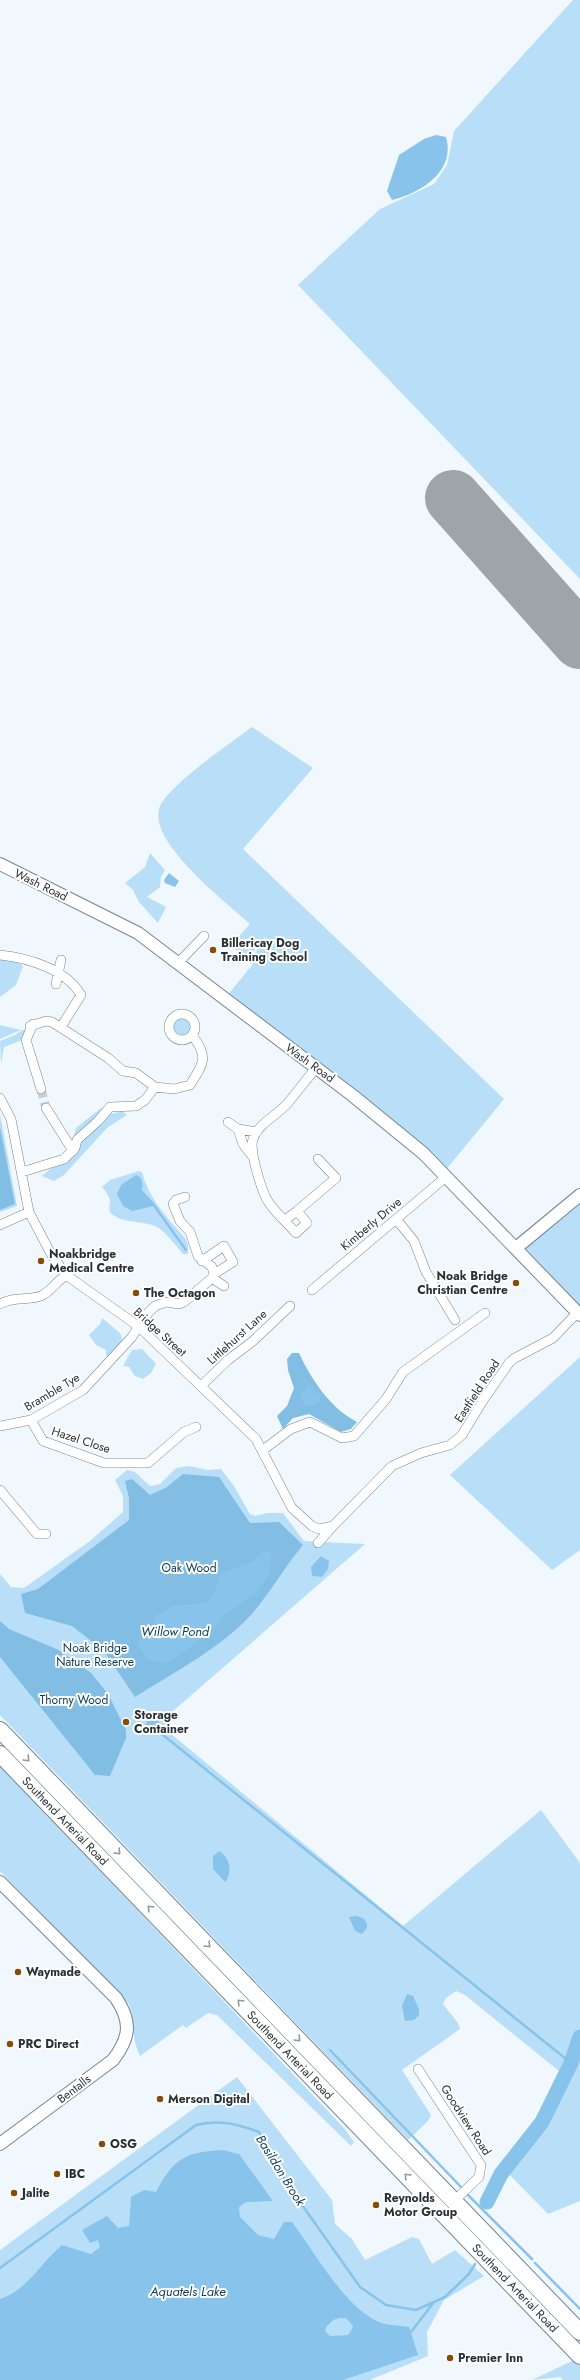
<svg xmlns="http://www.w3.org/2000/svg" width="580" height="2380" viewBox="0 0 580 2380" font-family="Jost,sans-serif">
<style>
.green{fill:#b9dff8}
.forest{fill:#82bde4}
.water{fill:#87c3ea;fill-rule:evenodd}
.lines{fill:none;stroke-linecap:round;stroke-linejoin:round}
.stream{stroke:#87c3ea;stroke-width:2.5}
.river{stroke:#87c3ea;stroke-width:15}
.runway{stroke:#9ea5aa;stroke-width:56}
.minor-tunnel{stroke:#c8d0d5;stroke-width:9;stroke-dasharray:9 4.5;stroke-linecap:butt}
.minor-casing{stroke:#748692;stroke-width:10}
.tertiary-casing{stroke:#748692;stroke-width:14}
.trunk-casing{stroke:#748692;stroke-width:18}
.minor{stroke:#fff;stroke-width:9}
.tertiary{stroke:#fff;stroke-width:12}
.trunk{stroke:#fff;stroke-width:16}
.oneway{stroke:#94989a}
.poi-dot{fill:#874c05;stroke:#fff;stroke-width:1.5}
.labels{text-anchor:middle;stroke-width:4;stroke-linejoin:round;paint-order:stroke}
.street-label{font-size:12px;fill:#2a3136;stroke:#fff}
.poi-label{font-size:12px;font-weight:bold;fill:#2a3136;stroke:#fff;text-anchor:start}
.park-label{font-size:12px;fill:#0a3b56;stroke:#fff}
.water-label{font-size:13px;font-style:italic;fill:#10405a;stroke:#fff}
</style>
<rect width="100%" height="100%" fill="#f0f8fd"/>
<path class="green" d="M573,0H580V579L298,285L380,209L434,184L447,165L454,131Z
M252,727L313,768L243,849L504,1099L445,1171L226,997L253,964L249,961L266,938L263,936L265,938L247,959L231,945L250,924C227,903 149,843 159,809C164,788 232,742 252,727Z
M150,853L165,870L161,877L160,887L147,897L166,907L158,923L139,902L133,890L125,883L145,867Z
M0,957L16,961L23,966L16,985L0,997Z
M169 1027a13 13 0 1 1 26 0a13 13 0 1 1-26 0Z
M0,1025L21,1030L0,1039Z
M31,1025L25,1039L4,1047L1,1064L0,1041L15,1035Z
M101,1108L104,1109L91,1124L73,1139L76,1128Z
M122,1111L127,1115L107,1128L64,1175L54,1181L42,1176L50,1169L63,1163L80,1143L108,1115Z
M0,1114L17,1206L0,1212Z
M139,1171L142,1172C149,1199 167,1217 185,1238L188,1245V1254H183C176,1246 166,1232 157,1227C142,1220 126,1224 113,1215C107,1211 110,1206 110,1201C109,1195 105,1191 102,1187L110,1180Z
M580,1194V1306L541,1275L516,1248Z
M102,1318L120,1333L122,1338L121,1344L110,1356H106V1350L96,1345L89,1335L100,1324Z
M142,1349L156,1364L151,1373L143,1379L135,1376L129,1367L123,1366L132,1350Z
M580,1357V1550L552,1570L450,1475Z
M189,1466L208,1470L221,1469L234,1486L250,1514L255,1516L267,1513H283L304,1541L365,1544L172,1712L164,1728L403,1926L541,1810L580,1863V2201L548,2214L500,2165L537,2122L559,2071L465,1995L456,1991L446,1998L443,2004L458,2023L460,2029L402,2070L431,2115L428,2121L408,2140L0,1715V1574L11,1587L24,1588L90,1541L123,1512V1496L115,1480L127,1470L135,1472L150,1486L160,1484L176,1468Z
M0,1765L344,2128L354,2142L351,2146L217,2015L208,2013L186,2028L183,2025L140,2056C132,2040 133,2022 129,2004L0,1871Z
M237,2077L332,2200L335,2224L352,2239L365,2260L412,2237L419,2239L432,2264L455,2250L484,2276L444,2300L427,2332L428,2356L370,2380H0V2250Z
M574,2360L580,2366V2380H563L560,2377L532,2380Z"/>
<path class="forest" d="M0,1127L15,1204L0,1210Z
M292,1353H299C311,1379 331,1409 357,1422L351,1429L341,1432L309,1414L293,1418L283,1429L277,1416L287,1406L294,1388L288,1370L287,1359Z
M183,1474L219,1477L250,1523L279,1522L303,1545C286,1565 273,1588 256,1609C228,1644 173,1673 135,1697L104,1651L72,1626L25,1613L21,1594L38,1589L129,1520V1498L125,1481L132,1479L150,1495L167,1487Z
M0,1621L9,1629L59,1650L91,1673L108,1694L126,1730V1738L110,1776L95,1775L0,1657Z"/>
<path class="water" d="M436,135L446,137C456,172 420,193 392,200L387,191L399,155L424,139Z
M169,873L179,881L175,887L165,883L164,880Z
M136,1175C143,1178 143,1182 142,1190L154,1203L153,1206L132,1211L123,1206L117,1194L121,1185Z
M308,1384L313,1386L314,1394L320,1392V1401L310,1407L303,1403L300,1395Z
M268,1551L272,1555L268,1576L256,1592L224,1616L219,1623L192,1646L165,1664L147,1659L137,1644L152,1628L155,1616L173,1606L205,1603L215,1593L220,1574L253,1561L261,1552Z
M321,1556L329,1561L328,1569L322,1577L312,1576L311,1567Z
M146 1725a7 7 0 1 1 14 0a7 7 0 1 1-14 0Z
M219,1851C230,1857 233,1873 225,1882L213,1869V1856Z
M356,1916L363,1918L367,1923V1928L362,1934L355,1931L349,1917Z
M407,1994L413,1996L419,2009V2015L414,2020L405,2021L402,2006Z
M223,2150L239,2154L273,2201L246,2202L239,2207L240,2217L258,2235L274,2239L284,2222H292C314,2251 345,2308 379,2322C387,2326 400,2325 409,2327L418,2355L343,2380H0V2299C28,2290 41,2262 62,2245L91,2254L100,2247L98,2240L90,2243L82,2230L107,2216L118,2228L129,2226L131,2197L144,2190L156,2192C174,2158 185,2152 223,2150ZM340,2318H346L353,2326L352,2329L348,2335L330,2336L325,2331L326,2327L333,2320Z"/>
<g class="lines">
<path class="stream" d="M153,1204L186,1250
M158,1731L571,2063
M330,2050L461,2187
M467,2194L532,2259
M535,2263L580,2309
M0,2268L196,2125C219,2119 237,2124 259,2132L288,2185L360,2287L386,2305L416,2310L445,2297L469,2274L475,2264
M411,2332L434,2302"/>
<path class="river" d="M487,2202L501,2174L542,2122L571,2063L580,2037"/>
<path class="runway" d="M453,498L580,641"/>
<path class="minor-tunnel" d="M41,1089L46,1108"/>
<defs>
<path id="minor" d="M0,955C28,958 66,969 81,995L61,1027
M178,963L204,936
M56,984L61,960
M169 1027a13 13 0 1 1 26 0a13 13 0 1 1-26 0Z
M33,1024L26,1040L41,1089
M155,1087L174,1089L190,1085C204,1063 209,1057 192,1035
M0,1098L11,1119L29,1212L51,1254L66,1275L138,1326L256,1439L292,1508L312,1526L319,1529L333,1526L392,1466L421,1453L450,1445L462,1435L484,1399L509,1363L515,1358L553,1338L577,1313
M46,1108L73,1151
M228,1122L238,1129
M253,1157L243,1144L238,1129L257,1132
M22,1172L64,1159L75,1148L77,1140L98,1121L110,1107L136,1106L145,1100L155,1087L136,1073L123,1071L108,1058L52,1022L46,1021L30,1026
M297,1211L336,1178L318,1159
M396,1219L414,1241L426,1272L455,1320
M285,1220L297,1211L307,1223L296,1233C287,1223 277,1214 269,1203C262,1193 249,1151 253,1139C258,1124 277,1115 287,1104C297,1092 306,1080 316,1068
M0,1225L29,1212
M202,1261L224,1246L233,1262L214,1274
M212,1278L224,1286
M312,1290L446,1177
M0,1304C14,1296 27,1301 41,1296C50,1292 57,1281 66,1275
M201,1386L228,1360L253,1341L290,1306
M31,1420L43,1441L104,1463H148L184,1432L196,1427
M0,1426L31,1420L83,1390L132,1337L144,1317L155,1306L166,1302L179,1304L184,1302L212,1278L214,1273L212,1267L198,1256L190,1232L180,1221L173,1204L176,1200L185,1197
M263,1450L291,1429L310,1422L342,1438L354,1436L386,1399L403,1372L485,1313
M0,1490L37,1534H46
M318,1543L333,1526
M418,2069L481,2165L479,2177L454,2201"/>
<path id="tertiary" d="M0,864L138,933L352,1095L423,1153L580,1315
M516,1248L580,1195
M0,1882L116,1998C132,2022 130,2038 113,2060L0,2144"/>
<path id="trunk" d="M0,1730L580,2332
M0,1754L580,2356"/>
</defs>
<use href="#minor" class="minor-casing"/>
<use href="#tertiary" class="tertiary-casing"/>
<use href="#trunk" class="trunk-casing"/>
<use href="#minor" class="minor"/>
<use href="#tertiary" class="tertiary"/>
<use href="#trunk" class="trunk"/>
</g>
<defs><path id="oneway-chevron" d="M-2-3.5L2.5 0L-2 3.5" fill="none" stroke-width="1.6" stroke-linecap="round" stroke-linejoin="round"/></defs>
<g class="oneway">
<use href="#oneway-chevron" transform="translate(27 1759) rotate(46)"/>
<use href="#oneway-chevron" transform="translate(118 1852) rotate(46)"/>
<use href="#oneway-chevron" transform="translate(150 1908) rotate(-134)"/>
<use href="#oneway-chevron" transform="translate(208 1945) rotate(46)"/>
<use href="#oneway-chevron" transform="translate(240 2002) rotate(-134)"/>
<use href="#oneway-chevron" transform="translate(298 2039) rotate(46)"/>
<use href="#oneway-chevron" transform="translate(407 2176) rotate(-134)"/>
</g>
<g class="poi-dot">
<circle cx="213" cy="950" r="4"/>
<circle cx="41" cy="1261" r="4"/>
<circle cx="516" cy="1283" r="4"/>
<circle cx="136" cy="1293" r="4"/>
<circle cx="126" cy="1722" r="4"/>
<circle cx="18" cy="1972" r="4"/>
<circle cx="10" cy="2044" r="4"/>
<circle cx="160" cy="2099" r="4"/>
<circle cx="102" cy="2144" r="4"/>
<circle cx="57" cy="2174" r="4"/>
<circle cx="14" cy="2193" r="4"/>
<circle cx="376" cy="2205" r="4"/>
<circle cx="450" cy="2358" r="4"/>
</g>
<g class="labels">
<g class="street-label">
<text transform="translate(41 885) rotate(26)" y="4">Wash Road</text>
<text transform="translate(310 1063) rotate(36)" y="4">Wash Road</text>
<text transform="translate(371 1224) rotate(-40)" y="4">Kimberly Drive</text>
<text transform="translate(160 1332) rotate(42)" y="4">Bridge Street</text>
<text transform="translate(237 1337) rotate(-42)" y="4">Littlehurst Lane</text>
<text transform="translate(477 1391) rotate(-57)" y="4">Eastfield Road</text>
<text transform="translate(52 1392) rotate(-31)" y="4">Bramble Tye</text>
<text transform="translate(81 1440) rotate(18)" y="4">Hazel Close</text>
<text transform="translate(65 1821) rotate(46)" y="4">Southend Arterial Road</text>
<text transform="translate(290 2055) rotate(46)" y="4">Southend Arterial Road</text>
<text transform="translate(74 2089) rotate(-37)" y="4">Bentalls</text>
<text transform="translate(466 2120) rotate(57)" y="4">Goodview Road</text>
<text transform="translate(515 2288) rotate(46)" y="4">Southend Arterial Road</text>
</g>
<g class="poi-label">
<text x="221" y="947">Billericay Dog<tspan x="221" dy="14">Training School</tspan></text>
<text x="49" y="1258">Noakbridge<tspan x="49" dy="14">Medical Centre</tspan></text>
<text x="508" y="1280" text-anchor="end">Noak Bridge<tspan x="508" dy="14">Christian Centre</tspan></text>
<text x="144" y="1297">The Octagon</text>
<text x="134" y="1719">Storage<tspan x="134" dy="14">Container</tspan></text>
<text x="26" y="1976">Waymade</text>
<text x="18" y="2048">PRC Direct</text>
<text x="168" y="2103">Merson Digital</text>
<text x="110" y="2148">OSG</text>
<text x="65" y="2178">IBC</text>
<text x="22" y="2197">Jalite</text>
<text x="384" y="2202">Reynolds<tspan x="384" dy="14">Motor Group</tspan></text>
<text x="458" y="2362">Premier Inn</text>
</g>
<g class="park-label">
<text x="189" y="1572">Oak Wood</text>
<text x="95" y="1652">Noak Bridge<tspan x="95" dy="14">Nature Reserve</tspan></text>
<text x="74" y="1704">Thorny Wood</text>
</g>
<g class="water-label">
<text x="175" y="1636">Willow Pond</text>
<text transform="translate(281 2170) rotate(58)" y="5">Basildon Brook</text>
<text x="188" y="2296">Aquatels Lake</text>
</g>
</g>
</svg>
